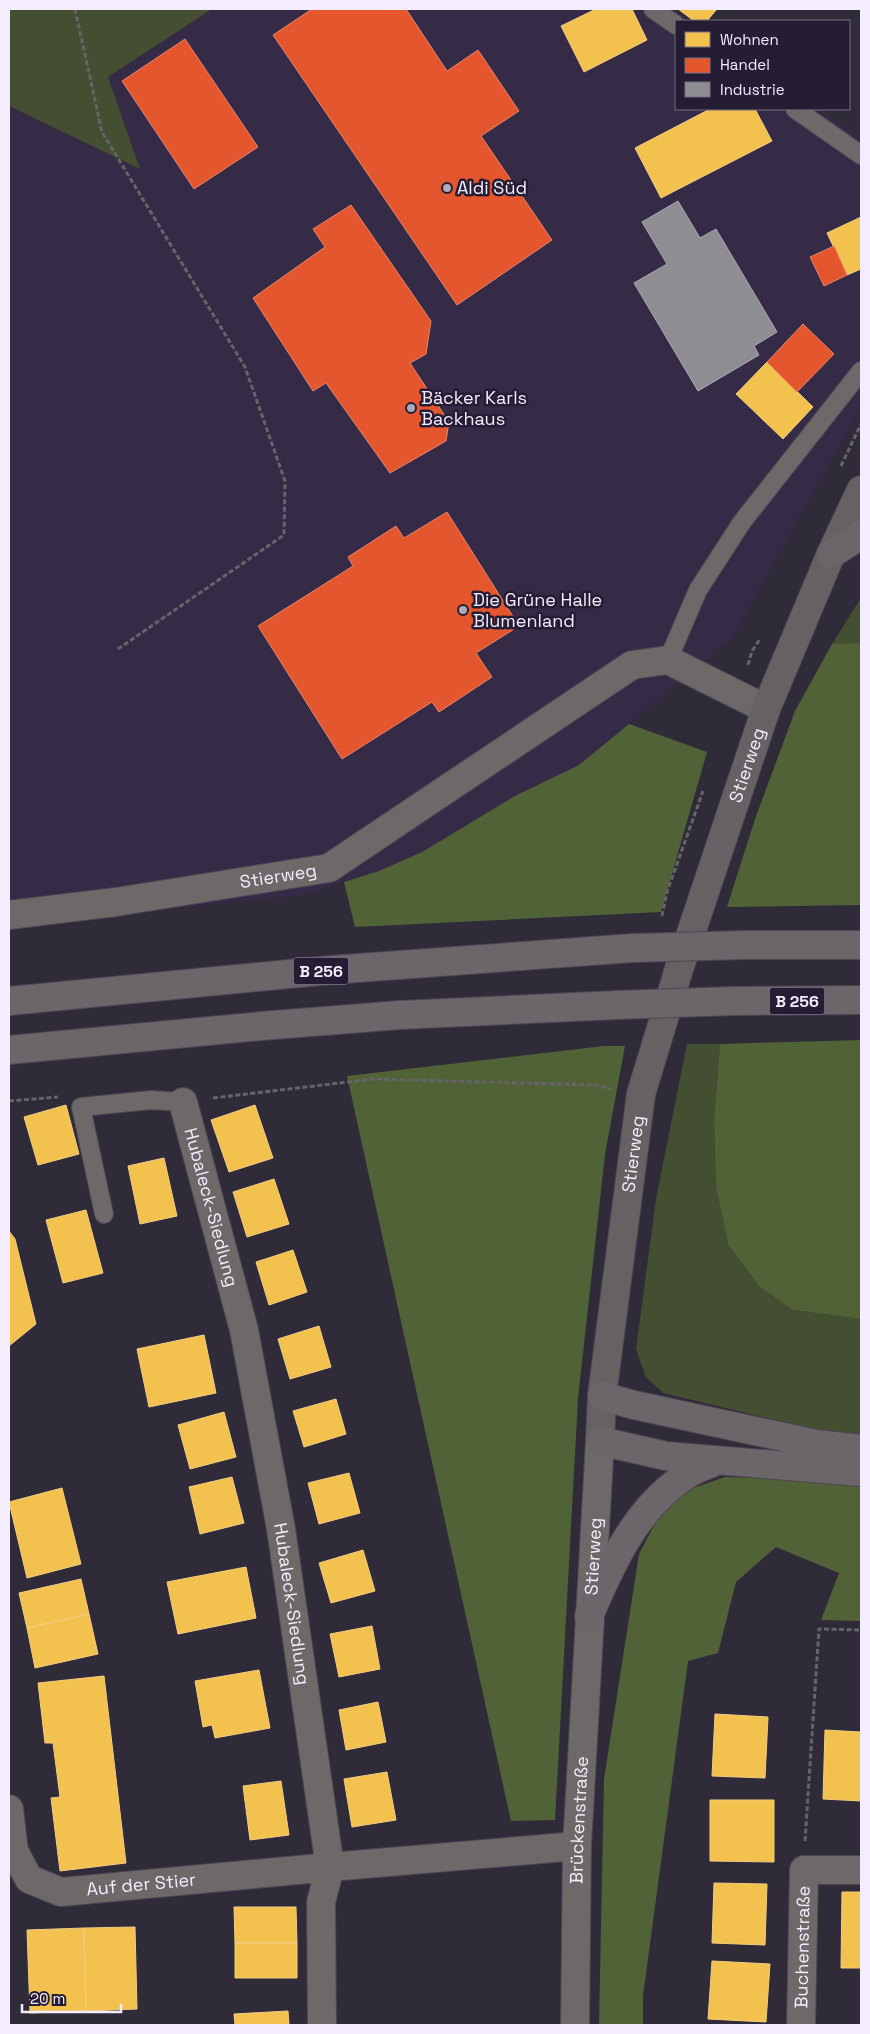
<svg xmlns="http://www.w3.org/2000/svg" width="870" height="2034" viewBox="0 0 870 2034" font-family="'Space Grotesk',sans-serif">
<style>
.built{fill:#352b46}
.green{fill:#434f30}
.forest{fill:#516237}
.homes{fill:#f2c14e;stroke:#f2ce82}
.shops{fill:#e4572e;stroke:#e8846c}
.industry{fill:#8d8d92;stroke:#acaab2}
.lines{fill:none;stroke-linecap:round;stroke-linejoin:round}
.lane-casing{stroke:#4c4753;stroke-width:20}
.street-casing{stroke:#4c4753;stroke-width:30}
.secondary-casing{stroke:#4c4753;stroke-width:30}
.highway-casing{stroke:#4c4753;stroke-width:30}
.path{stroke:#676468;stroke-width:3;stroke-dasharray:5 2.5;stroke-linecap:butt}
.lane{stroke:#6c6968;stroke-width:18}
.street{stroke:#6c6968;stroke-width:28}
.secondary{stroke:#666264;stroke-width:28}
.highway{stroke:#6c666a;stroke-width:28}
.highway-bridge-casing{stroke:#4c4753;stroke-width:30;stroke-linecap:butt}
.highway-bridge{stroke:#6c666a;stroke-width:28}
.poi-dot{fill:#afa9b8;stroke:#251d33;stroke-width:2}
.labels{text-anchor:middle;stroke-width:5;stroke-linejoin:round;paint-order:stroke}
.shield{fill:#251d33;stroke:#b5afc0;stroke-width:1}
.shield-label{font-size:16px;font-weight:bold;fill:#f3edfd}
.poi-label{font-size:18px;fill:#f3edfd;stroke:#251d33;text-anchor:start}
.street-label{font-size:18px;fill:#f3edfd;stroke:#251d33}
</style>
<rect width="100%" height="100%" fill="#302b38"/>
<path class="built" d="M212,9H674L692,21H676V109H818L861,139V407L732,638L579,765L515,796L422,852L379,871L304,895L9,924V106L139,168L108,77Z"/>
<path class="green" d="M9,9H212L108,77L140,169L9,106Z
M861,598V643L832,644Z
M687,1044H720L714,1119L716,1187L728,1244L793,1310L861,1319V1436L825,1432L663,1393L646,1377L636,1349L656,1199Z"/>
<path class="forest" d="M861,643V905L727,907L755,819L795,711L832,644Z
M629,724L707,752L661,912L355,927L344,882L379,871L422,852L515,796L579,765Z
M861,1040V1319L793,1310L759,1286L728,1244L716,1187L714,1119L720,1044Z
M604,1046H625L605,1154L578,1399L555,1820L511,1821L347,1076Z
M725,1477L861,1481V1621L821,1620L839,1573L776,1547L736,1582L718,1653L688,1661L643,1996V2025H599L604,1779L639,1554L660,1514L690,1489Z"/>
<path class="homes" d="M596,9H632L647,40L584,72L561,26Z
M678,9H717L707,21H694Z
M710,109H755L772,141L661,198L635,148Z
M861,217V269L847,275L827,233Z
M767,362L813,407L783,439L736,394Z
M66,1105L79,1154L38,1165L24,1117Z
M255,1105L273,1158L229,1172L211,1120Z
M164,1158L177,1216L140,1224L128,1166Z
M274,1179L289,1224L247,1237L233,1192Z
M86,1210L103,1273L63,1283L46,1220Z
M9,1231L15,1239L36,1324L9,1346Z
M293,1250L307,1292L269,1305L256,1262Z
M319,1326L331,1367L290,1379L278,1339Z
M204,1335L216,1393L149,1407L137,1349Z
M336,1399L346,1434L304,1447L293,1411Z
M224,1412L236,1457L190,1469L178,1425Z
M349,1473L360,1513L319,1524L308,1483Z
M232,1477L244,1523L200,1534L189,1487Z
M62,1488L81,1564L27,1578L9,1502Z
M363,1550L375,1591L331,1603L319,1563Z
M246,1567L256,1618L178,1634L167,1582Z
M81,1579L89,1614L27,1628L19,1593Z
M89,1614L98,1654L35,1668L27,1628Z
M372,1626L380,1669L339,1677L330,1634Z
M259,1670L270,1728L215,1738L212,1725L203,1727L195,1681Z
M104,1676L126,1863L60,1871L51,1798L60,1797L53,1743H45L38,1683Z
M378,1702L386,1742L346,1750L339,1710Z
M715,1714L768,1717L765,1778L712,1776Z
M825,1730L861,1732V1801L823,1799Z
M387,1772L396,1820L352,1827L344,1779Z
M281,1781L289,1835L250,1840L243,1786Z
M710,1800H774V1862L710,1861Z
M714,1883L767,1884L765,1945L712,1943Z
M842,1892H861V1968H841Z
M234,1907H296L297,1943H235Z
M135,1927L137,2009L86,2011L84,1928Z
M84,1928L86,2011L30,2013L27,1930Z
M235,1943H297V1978H235Z
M712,1961L770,1964L766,2022L708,2019Z
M288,2011L289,2025H235L234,2014Z"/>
<path class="shops" d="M312,9H406L447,71L478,50L519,111L481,136L552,240L457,305L273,35Z
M185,39L258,147L194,189L122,81Z
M351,205L431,321L426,354L410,363L449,422L446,441L390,473L326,383L313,391L253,298L325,247L313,229Z
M834,246L847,275L824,286L810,257Z
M803,324L834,354L797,392L767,362Z
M447,512L519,626L476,653L492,677L439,712L432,702L342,759L258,626L353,566L348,557L396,526L404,538Z"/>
<path class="industry" d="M678,201L700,238L716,229L777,332L754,346L759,355L698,391L634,283L667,264L642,222Z"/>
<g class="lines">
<defs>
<path id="lane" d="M653,9L676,25
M795,109L861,155
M668,660L698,590L742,522L861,371
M104,1214L81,1107L151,1100L183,1102"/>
<g id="street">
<path id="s1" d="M9,915L116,902L329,868L632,665L668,660L766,709"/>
<path id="s2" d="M183,1102L244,1330L281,1529L330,1867L577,1846"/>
<path id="s3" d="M9,1809L14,1851L29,1879L61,1892L330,1867L321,1902L322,2025"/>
<path id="s4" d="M575,2025L577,1846L600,1441"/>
<path id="s5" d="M801,2025L804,1870H861"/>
</g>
<g id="secondary">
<path id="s6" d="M600,1441L602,1396L641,1094L679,969L766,709L831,554L861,490"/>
</g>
<path id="highway" d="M831,554L861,535
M744,945H861
M9,1001L330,970L633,948
M733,1001L861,1000
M9,1050L261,1026L400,1015L617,1005
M602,1396L634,1405L816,1444L861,1449
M600,1441L666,1456L861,1472
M589,1616C612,1562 635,1510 685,1476C694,1469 706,1466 716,1461"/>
</defs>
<use href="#lane" class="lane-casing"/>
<use href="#street" class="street-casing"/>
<use href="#secondary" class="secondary-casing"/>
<use href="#highway" class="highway-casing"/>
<path class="path" d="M75,9L102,132L245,367L285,481L284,535L118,649
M841,466L861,424
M748,665L752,651L760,639
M662,916L667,892L703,791
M213,1098L373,1079L594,1085L612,1089
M9,1101L58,1097
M805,1841L819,1629L861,1630"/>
<use href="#lane" class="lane"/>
<use href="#street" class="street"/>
<use href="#secondary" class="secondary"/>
<use href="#highway" class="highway"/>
<defs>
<path id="highway-bridge" d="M633,948L744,945
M617,1005L733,1001"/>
</defs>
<use href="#highway-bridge" class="highway-bridge-casing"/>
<use href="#highway-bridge" class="highway-bridge"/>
</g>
<g class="poi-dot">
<circle cx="447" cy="188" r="5"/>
<circle cx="411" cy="408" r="5"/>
<circle cx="463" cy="610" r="5"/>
</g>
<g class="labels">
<g class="shield">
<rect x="293.5" y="957.5" width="55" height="27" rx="4"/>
<rect x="769.5" y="987.5" width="55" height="27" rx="4"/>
</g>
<g class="shield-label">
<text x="321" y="977">B 256</text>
<text x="797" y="1007">B 256</text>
</g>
<g class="poi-label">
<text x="457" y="194">Aldi Süd</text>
<text x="421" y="404">Bäcker Karls<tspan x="421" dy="21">Backhaus</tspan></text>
<text x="473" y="606">Die Grüne Halle<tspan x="473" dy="21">Blumenland</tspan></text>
</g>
<g class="street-label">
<text dy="6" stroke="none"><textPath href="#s6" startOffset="695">Stierweg</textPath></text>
<text dy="6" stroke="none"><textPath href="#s1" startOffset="272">Stierweg</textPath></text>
<text dy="6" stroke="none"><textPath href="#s6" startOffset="289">Stierweg</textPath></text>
<text dy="6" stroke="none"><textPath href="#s2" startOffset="109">Hubaleck-Siedlung</textPath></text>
<text dy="6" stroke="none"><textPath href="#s4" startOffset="469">Stierweg</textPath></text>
<text dy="6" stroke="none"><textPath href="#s2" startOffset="514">Hubaleck-Siedlung</textPath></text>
<text dy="6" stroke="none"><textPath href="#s4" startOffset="205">Brückenstraße</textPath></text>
<text dy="6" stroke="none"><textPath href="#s3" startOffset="189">Auf der Stier</textPath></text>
<text dy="6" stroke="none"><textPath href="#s5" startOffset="78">Buchenstraße</textPath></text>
</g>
</g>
<rect width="870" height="2034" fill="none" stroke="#f3edfd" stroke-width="20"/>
<rect x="675" y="20" width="175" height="90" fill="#251d33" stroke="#777084"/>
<rect x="685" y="32" width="25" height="15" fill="#f2c14e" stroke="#777084"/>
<text x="720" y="45" font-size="15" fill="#f3edfd">Wohnen</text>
<rect x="685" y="58" width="25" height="15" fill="#e4572e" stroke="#777084"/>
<text x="720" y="70" font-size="15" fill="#f3edfd">Handel</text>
<rect x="685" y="82" width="25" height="15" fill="#8d8d92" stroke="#777084"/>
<text x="720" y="95" font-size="15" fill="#f3edfd">Industrie</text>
<path d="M22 2004v8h99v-8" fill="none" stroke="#f3edfd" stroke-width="2.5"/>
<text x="30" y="2004" font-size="15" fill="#f3edfd" stroke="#251d33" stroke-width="4" paint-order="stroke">20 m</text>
</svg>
